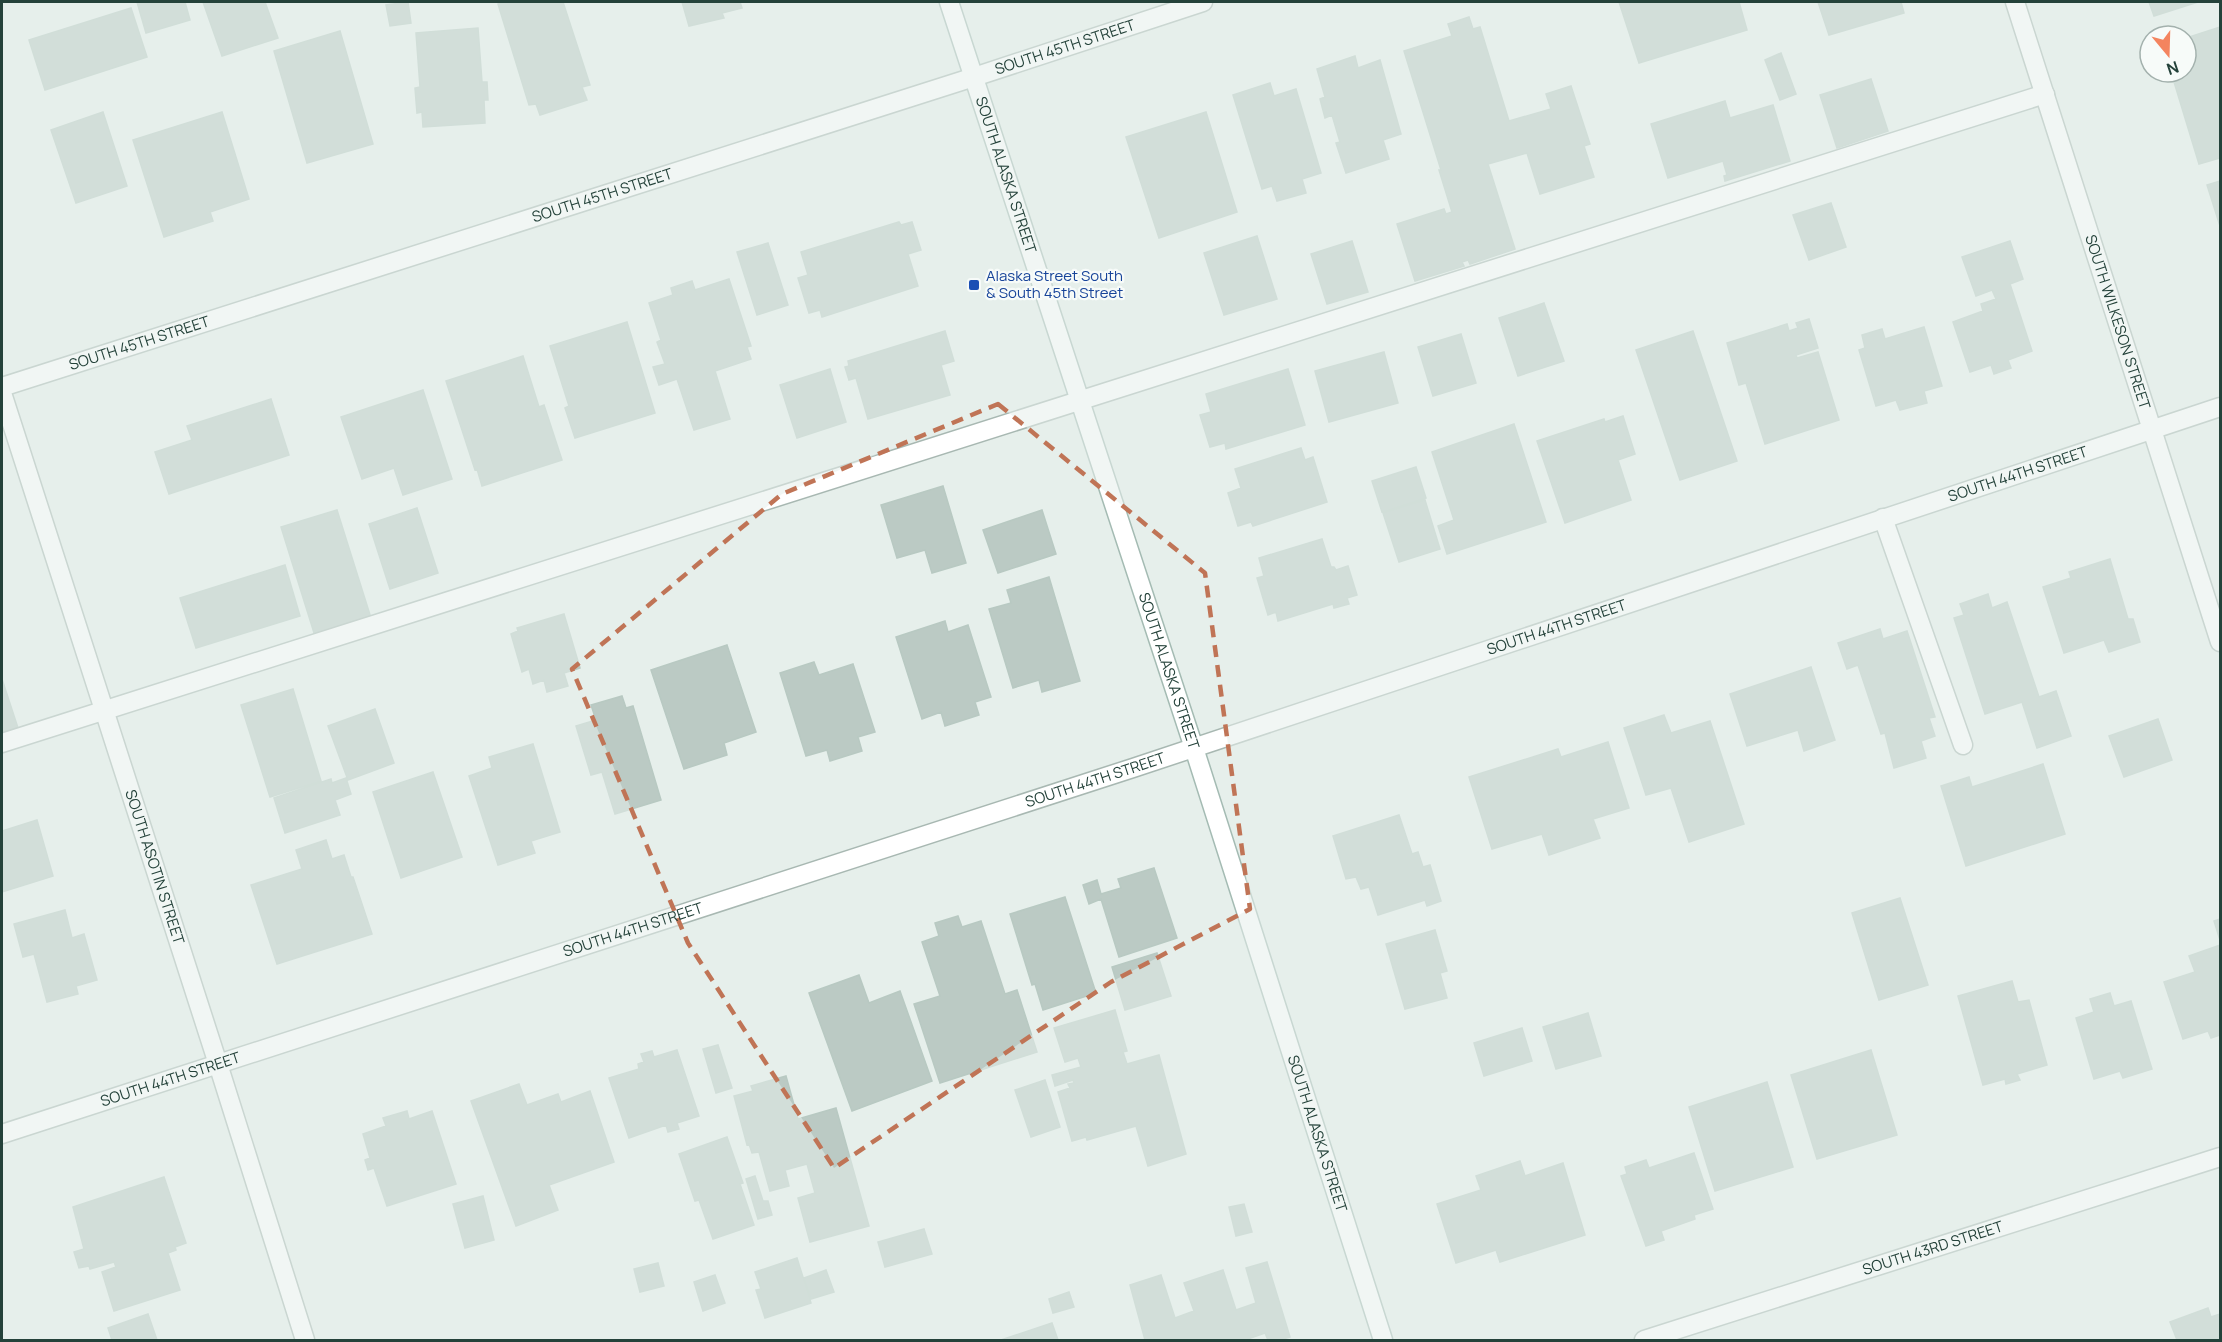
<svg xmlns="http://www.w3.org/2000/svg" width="2222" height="1342" viewBox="0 0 2222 1342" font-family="Manrope,sans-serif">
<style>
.building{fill:#bbcac4;stroke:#b8c9c2;stroke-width:1.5}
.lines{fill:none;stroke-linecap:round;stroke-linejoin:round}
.lane-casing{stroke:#a8b8b2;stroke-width:21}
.street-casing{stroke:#a8b8b2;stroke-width:21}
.secondary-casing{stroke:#a4bbb3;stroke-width:21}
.lane{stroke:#fff;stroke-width:18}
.street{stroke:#fff;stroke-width:18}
.secondary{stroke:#fff;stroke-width:18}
.marked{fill:none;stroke:#c07456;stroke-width:4.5;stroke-dasharray:12 8;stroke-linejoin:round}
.transit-dot{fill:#1a4fb4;stroke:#f7fbf9;stroke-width:2}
.labels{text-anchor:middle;stroke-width:4.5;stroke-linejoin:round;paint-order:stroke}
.street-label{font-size:15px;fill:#24423a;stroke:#f7fbf9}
.transit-label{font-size:15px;fill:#164399;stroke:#f7fbf9;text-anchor:start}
</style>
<rect width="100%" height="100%" fill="#e6efeb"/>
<path class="building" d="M137,2H185L190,20L146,33Z
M203,2H265L278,38L222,56Z
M408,2L411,23L390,26L386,5Z
M505,2H563L590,85L582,87L587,100L540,115L536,104L529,105L498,4Z
M682,2H740L742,8L722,13L724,18L689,26Z
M1619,2H1739L1747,30L1639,63Z
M1818,2H1901L1904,13L1829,35Z
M2149,2H2198L2154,16Z
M131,8L147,57L45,90L29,40Z
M1469,17L1473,29L1480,27L1509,121L1551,109L1546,94L1571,86L1590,144L1584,146L1594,177L1540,194L1527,153L1488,164L1515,249L1470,264L1468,260L1462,262L1464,266L1415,281L1397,224L1444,209L1446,214L1452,212L1439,170H1441L1404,51L1452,36L1448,24Z
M2220,27V158L2199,164L2171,72H2186V38Z
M478,28L482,82H487L488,100H484L485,123L423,127L422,112L417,113L415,88L420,87L416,33Z
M340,31L373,144L307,163L274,51Z
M1781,53L1796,94L1780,100L1765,60Z
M1355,56L1358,68L1380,60L1401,134L1383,140L1389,159L1346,173L1336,143L1340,142L1332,115L1325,118L1320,99L1325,97L1317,69Z
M1871,79L1888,131L1837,148L1820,95Z
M1270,83L1274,96L1296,89L1321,173L1302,179L1306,193L1277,201L1272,186L1262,189L1233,95Z
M1725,101L1730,118L1773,105L1790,161L1725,181L1724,176L1727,175L1723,161L1668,178L1651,124Z
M103,112L127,186L76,203L51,130Z
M222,112L249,199L210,212L213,221L164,237L133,140Z
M1206,112L1237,212L1159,238L1126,137Z
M2220,181V226L2207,185Z
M1831,203L1846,247L1809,260L1793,215Z
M899,222L901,225L912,222L921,250L908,254L918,286L822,317L820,310L809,313L798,278L808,275L801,252Z
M1257,236L1277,299L1224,315L1204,253Z
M1352,241L1368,292L1327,304L1311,254Z
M2010,241L2023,279L2010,284L2032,351L2008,360L2011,368L1994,374L1991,365L1970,372L1953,322L1983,311L1981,304L1996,299L1992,290L1976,296L1962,257Z
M768,243L788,305L757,315L737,252Z
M729,279L751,346L747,347L751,359L715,371L730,419L694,430L677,379L659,385L653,367L665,364L657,342L661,340L649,303L673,295L671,288L692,281L695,290Z
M1544,303L1564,361L1518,376L1499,318Z
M1809,319L1818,348L1796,355L1797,358L1818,352L1839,420L1765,444L1746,383L1739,385L1727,343L1787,324L1789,331L1798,328L1796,323Z
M627,322L655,413L575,438L565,408L569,406L550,346Z
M1924,327L1942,386L1924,391L1927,403L1900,410L1896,400L1876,406L1859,350L1865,348L1862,335L1882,329L1885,339Z
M945,331L954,361L941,365L950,395L868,419L856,378L849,380L845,367L849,366L848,361Z
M1693,331L1737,461L1680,480L1636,350Z
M1461,334L1476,383L1433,396L1418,347Z
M1384,352L1398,403L1329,422L1315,371Z
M523,356L539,407L544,405L562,460L482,486L477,469L475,470L446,381Z
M830,369L846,422L797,438L780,385Z
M1288,369L1305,425L1226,449L1225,443L1210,447L1200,415L1211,412L1206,394Z
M423,390L452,479L403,495L394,468L362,479L341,417Z
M271,399L289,455L169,494L155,452L192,440L187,426Z
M1623,416L1635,454L1618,460L1631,500L1565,523L1537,441L1604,419L1605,422Z
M1514,424L1546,522L1447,554L1438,526L1454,520L1432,452Z
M1301,448L1305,460L1313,457L1327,502L1253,526L1251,522L1238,526L1228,493L1241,488L1235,469Z
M1416,467L1426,498L1382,512L1372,481Z
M943,486L966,563L932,573L925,550L897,558L881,505Z
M1425,500L1440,549L1399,562L1383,513Z
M417,508L438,573L390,589L369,524Z
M337,510L371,618L315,636L281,527Z
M1042,510L1056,554L998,573L983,530Z
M1322,539L1331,567H1334L1336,570L1348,566L1357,595L1347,598L1349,604L1334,608L1333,604L1278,621L1276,612L1268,615L1257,578L1264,576L1259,558Z
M2110,559L2128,619H2133L2140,642L2109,652L2104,640L2064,653L2043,587L2071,578L2069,572Z
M285,565L300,616L196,648L180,598Z
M1049,577L1080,681L1042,692L1039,680L1013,688L989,609L1011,603L1007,590Z
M1988,594L1992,608L2007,602L2039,697L2056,691L2071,736L2037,748L2022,702L1985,714L1954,618L1964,615L1960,604Z
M564,614L580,668L564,673L568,686L547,692L544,680L533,684L529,669L522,672L511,634L518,631L517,628Z
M945,621L948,632L968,625L991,697L975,702L979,715L945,726L941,712L922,719L896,637Z
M1880,629L1883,639L1907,631L1935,717L1929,718L1935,736L1921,741L1926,758L1894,768L1885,733L1881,734L1858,665L1847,669L1838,643Z
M727,645L756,732L724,743L727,755L684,769L651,670Z
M814,662L819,675L853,664L875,732L858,737L862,751L830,761L827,750L806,756L780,673Z
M1811,667L1835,740L1804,751L1798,730L1747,746L1730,694Z
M2,679L19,731L2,737Z
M293,689L321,781L270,797L241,705Z
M622,696L626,708L633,706L661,800L615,814L602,772L591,775L576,726L596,720L591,705Z
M375,709L394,763L348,780L328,726Z
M1664,715L1671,733L1710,721L1744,824L1689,842L1671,788L1646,795L1624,728Z
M2158,719L2172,760L2124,777L2109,736Z
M1608,742L1629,808L1593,819L1600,838L1549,855L1542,834L1492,849L1469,777L1558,749L1561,757Z
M533,744L560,832L531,841L535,853L498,865L469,776L492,768L489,757Z
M2043,764L2065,834L1966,866L1941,786L1969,777L1972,787Z
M433,772L462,857L401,878L373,792Z
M346,778L351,794L335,800L340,815L285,833L274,798L331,779L332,783Z
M1399,815L1412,854L1418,852L1423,867L1430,865L1441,901L1427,906L1425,900L1378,915L1369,887L1361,889L1356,877L1346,879L1333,836Z
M37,820L53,876L2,892V831Z
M326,840L332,859L344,855L351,877H353L372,934L277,964L251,885L302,869L296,850Z
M1154,868L1177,938L1119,957L1101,899L1089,904L1083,885L1097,880L1101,894L1121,888L1118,879Z
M1065,897L1096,993L1043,1010L1035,984L1032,985L1010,914Z
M1900,898L1928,985L1879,1000L1852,913Z
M65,910L72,938L84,934L97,980L76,986L78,994L47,1002L34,954L23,957L14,924Z
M958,916L962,927L981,921L1005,994L1017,990L1037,1052L940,1083L914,1004L940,996L922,942L939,936L935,923Z
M2220,919V940L2214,921Z
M1435,930L1447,971L1440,973L1447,998L1405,1009L1386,944Z
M2220,945V1035L2211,1038L2208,1031L2183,1039L2164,982L2195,972L2189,956Z
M1157,953L1171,996L1125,1010L1112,967Z
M859,975L869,1003L900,991L932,1081L852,1111L809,993Z
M2012,981L2018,1002L2029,1000L2047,1065L2017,1074L2020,1080L2006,1084L2005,1079L1983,1085L1958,996Z
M2110,993L2114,1006L2131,1001L2152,1069L2123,1078L2120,1071L2094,1079L2076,1018L2094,1012L2090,999Z
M1115,1010L1127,1051L1123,1052L1127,1064L1159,1055L1186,1154L1148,1166L1136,1126L1087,1140L1086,1137L1072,1141L1058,1092L1070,1088L1068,1084L1074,1083L1073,1080L1055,1086L1052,1075L1081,1067L1078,1058L1065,1062L1054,1028Z
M1588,1013L1601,1056L1556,1069L1543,1027Z
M1522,1028L1532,1061L1484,1076L1474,1043Z
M718,1045L732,1088L716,1093L703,1049Z
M677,1050L699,1116L677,1123L679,1129L668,1132L666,1125L629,1138L609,1078L639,1069L638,1064L644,1062L641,1054L652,1051L654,1057Z
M1871,1050L1897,1135L1817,1159L1791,1075Z
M786,1076L798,1119L836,1108L869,1226L810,1242L798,1198L815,1193L807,1164L785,1170L789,1186L770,1191L759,1152L752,1153L749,1144L747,1145L734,1096L753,1091L751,1086Z
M1045,1080L1060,1127L1031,1137L1015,1090Z
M1767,1082L1793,1167L1715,1191L1689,1107Z
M519,1084L527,1105L558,1094L561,1102L590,1091L614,1162L549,1185L558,1210L516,1226L471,1101Z
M407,1111L409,1119L432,1111L456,1184L387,1206L374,1168L368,1170L365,1160L370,1158L363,1134L386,1126L383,1118Z
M727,1137L743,1183L740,1184L754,1225L713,1239L699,1200L695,1201L679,1154Z
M1694,1153L1713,1209L1694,1215L1695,1219L1661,1231L1664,1240L1646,1246L1621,1176L1627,1174L1625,1167L1646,1160L1649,1168Z
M1520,1161L1525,1176L1563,1163L1585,1235L1500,1262L1496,1250L1456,1263L1437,1204L1481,1190L1476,1176Z
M755,1176L763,1201H768L772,1215L758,1219L746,1179Z
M164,1177L186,1243L175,1247L176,1250L168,1253L180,1290L114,1311L102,1272L116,1267L114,1262L90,1269L89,1266L79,1268L74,1252L84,1249L73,1207Z
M483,1196L494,1240L465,1248L453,1204Z
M1244,1204L1252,1232L1236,1236L1229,1207Z
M924,1229L932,1254L885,1267L878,1242Z
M797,1258L811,1303L765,1318L756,1290L761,1289L755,1272Z
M1267,1262L1290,1337L1280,1340H1268L1265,1333L1245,1340H1145L1130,1285L1161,1275L1175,1318L1194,1311L1184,1283L1223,1270L1236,1310L1256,1303L1246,1268Z
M658,1263L664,1286L640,1292L634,1269Z
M826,1270L834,1292L811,1299L804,1278Z
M715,1275L725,1303L703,1311L694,1282Z
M1069,1292L1074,1307L1053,1313L1049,1299Z
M2208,1308L2211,1317L2220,1314V1340H2177L2170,1322Z
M148,1314L157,1340H112L108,1328Z
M1052,1323L1058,1340H1001Z"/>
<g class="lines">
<defs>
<path id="lane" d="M1883,518L1963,745
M2,743L2045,94"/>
<g id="street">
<path id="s1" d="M2015,2L2220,642"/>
<path id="s2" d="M2,387L974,77L1203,2"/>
<path id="s3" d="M2,393L218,1064L305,1340"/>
<path id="s4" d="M2,1134L1133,768L2220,407"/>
<path id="s5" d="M1644,1340L2220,1157"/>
</g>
<g id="secondary">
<path id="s6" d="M949,2L1194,748L1383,1340"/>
</g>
</defs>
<use href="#lane" class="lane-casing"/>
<use href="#street" class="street-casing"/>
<use href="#secondary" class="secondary-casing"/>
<use href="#lane" class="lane"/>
<use href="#street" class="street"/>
<use href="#secondary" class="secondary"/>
</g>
<path d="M0 0H2222V1342H0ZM998,404L1205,573L1250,909L1111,982L834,1168L688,943L572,669L782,494Z" fill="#e6efeb" fill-opacity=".55" fill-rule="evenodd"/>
<path class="marked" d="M998,404L1205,573L1250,909L1111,982L834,1168L688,943L572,669L782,494Z"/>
<rect class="transit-dot" x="968" y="279" width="12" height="12" rx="3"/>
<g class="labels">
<g class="street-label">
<text dy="5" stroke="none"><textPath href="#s2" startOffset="1116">SOUTH 45TH STREET</textPath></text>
<text dy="5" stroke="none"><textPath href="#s6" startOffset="182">SOUTH ALASKA STREET</textPath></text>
<text dy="5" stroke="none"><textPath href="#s2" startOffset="630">SOUTH 45TH STREET</textPath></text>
<text dy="5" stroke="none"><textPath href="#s1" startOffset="336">SOUTH WILKESON STREET</textPath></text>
<text dy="5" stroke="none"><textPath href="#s2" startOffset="144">SOUTH 45TH STREET</textPath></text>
<text dy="5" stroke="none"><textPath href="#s4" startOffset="2121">SOUTH 44TH STREET</textPath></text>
<text dy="5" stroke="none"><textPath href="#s4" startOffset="1635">SOUTH 44TH STREET</textPath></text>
<text dy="5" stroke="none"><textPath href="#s6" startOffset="704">SOUTH ALASKA STREET</textPath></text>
<text dy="5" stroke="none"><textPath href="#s4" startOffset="1149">SOUTH 44TH STREET</textPath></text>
<text dy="5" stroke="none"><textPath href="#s3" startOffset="498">SOUTH ASOTIN STREET</textPath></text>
<text dy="5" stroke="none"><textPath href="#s4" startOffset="663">SOUTH 44TH STREET</textPath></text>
<text dy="5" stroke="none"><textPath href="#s4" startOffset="177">SOUTH 44TH STREET</textPath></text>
<text dy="5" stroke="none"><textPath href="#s6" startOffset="1190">SOUTH ALASKA STREET</textPath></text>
<text dy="5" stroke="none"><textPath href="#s5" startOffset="303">SOUTH 43RD STREET</textPath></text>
</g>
<g class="transit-label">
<text x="986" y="281">Alaska Street South<tspan x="986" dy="17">&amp; South 45th Street</tspan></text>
</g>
</g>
<rect width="2222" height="1342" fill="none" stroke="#24423a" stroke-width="6"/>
<g transform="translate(2168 54) rotate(161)"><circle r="28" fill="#f7fbf9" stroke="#a3b1ad" stroke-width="1.5"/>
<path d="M0-4.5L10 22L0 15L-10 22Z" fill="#f4845f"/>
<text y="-9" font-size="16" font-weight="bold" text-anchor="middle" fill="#24423a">N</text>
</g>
</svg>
